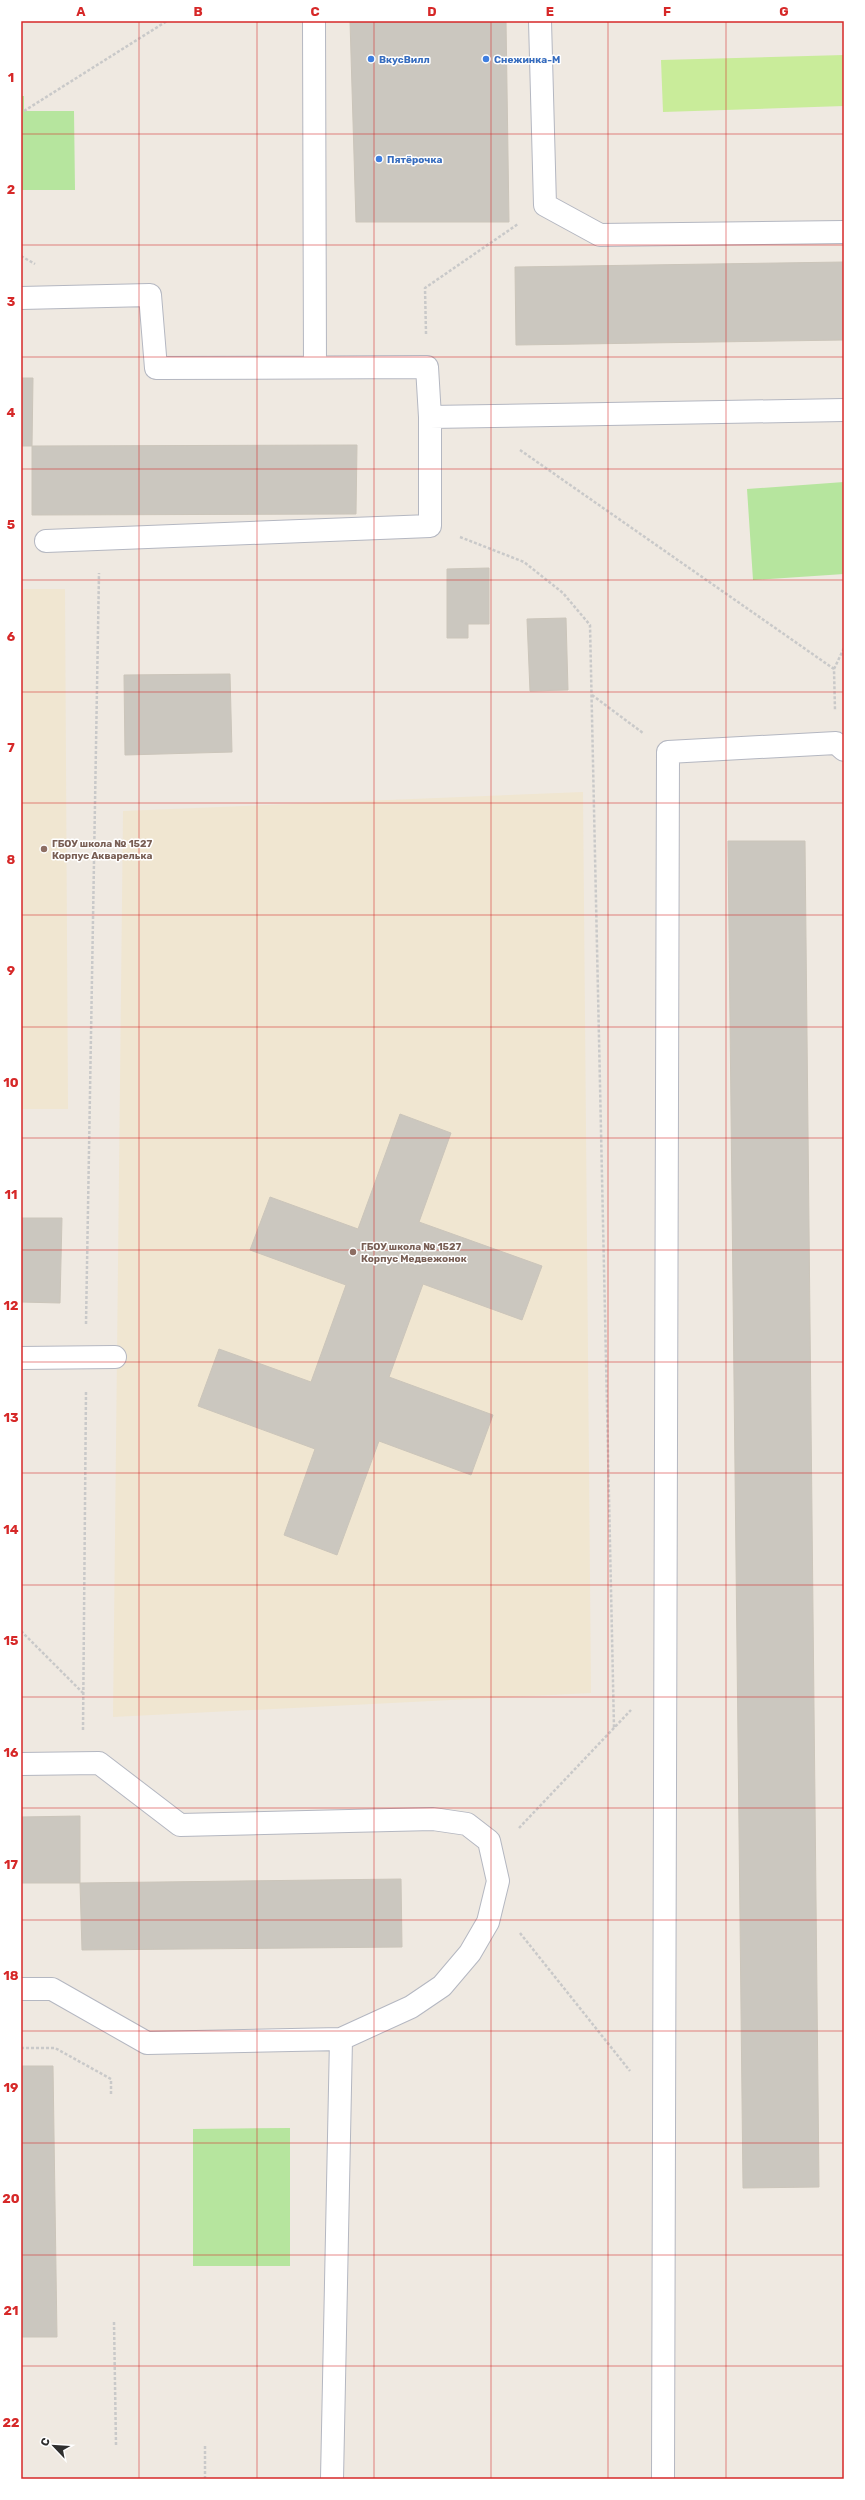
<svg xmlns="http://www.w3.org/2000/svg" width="865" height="2500" viewBox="0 0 865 2500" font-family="Rubik,sans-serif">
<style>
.education{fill:#f0e6d1}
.green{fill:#b6e59e}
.pitch{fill:#c9ec9a}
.building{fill:#cbc7bf;stroke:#cbc5ba}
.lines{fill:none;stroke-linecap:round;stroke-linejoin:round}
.minor-casing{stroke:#b4b7c1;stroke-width:24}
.path{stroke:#c9c9c9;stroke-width:2.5;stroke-dasharray:3 2;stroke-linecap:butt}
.minor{stroke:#fff;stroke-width:22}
.grid{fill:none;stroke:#d62828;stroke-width:1;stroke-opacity:0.55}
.shop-dot{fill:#3f7fe0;stroke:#fff;stroke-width:1.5}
.education-dot{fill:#8d6e63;stroke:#fff;stroke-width:1.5}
.labels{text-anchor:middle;stroke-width:3;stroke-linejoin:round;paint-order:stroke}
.shop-label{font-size:10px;font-weight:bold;fill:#366cbe;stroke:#fff;text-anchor:start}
.education-label{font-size:10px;font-weight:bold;fill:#785e54;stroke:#fff;text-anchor:start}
.neatline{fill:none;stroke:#d62828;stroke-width:1.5}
.grid-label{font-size:13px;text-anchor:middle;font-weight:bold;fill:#d62828}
</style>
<rect width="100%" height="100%" fill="#efe9e1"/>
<path class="education" d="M21,589H65L68,1109H21Z
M583,792L591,1693L113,1717L123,811Z"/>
<path class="green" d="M21,96H24V111H74L75,190H21Z
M844,482V574L753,580L747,489Z
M290,2128V2266H193V2129Z"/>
<path class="pitch" d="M844,55V106L663,112L661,60Z"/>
<path class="building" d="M350,21H506L509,222H356Z
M844,262V340L516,345L515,267Z
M21,378H33L32,446H21Z
M357,445L356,514L32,515V446Z
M489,568V624H468V638H447V569Z
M566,618L568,690L530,691L527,619Z
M230,674L232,752L125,755L124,675Z
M728,841H805L819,2187L743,2188Z
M400,1114L451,1133L419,1222L542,1266L522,1320L423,1284L389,1377L493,1415L471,1475L379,1441L337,1555L284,1535L315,1449L198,1406L219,1349L311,1382L346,1285L250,1250L270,1197L358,1229Z
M21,1218H62L60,1303L21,1302Z
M80,1816V1883H21V1817Z
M401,1879L402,1947L82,1950L80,1883Z
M21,2066H53L57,2337H21Z"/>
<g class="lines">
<defs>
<path id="minor" d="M314,21L315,367
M540,21L545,205L600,235L844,232
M21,298L150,295L156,368L427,367L430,417L844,410
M46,541L430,526V417
M21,1358L115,1357
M21,1764L99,1763L180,1825L433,1819L467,1824L489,1841L498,1881L488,1922L470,1953L442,1986L411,2007L341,2039L332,2479
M21,1989H52L147,2043L341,2039
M663,2479L668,752L836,743L844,750"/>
</defs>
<use href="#minor" class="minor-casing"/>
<path class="path" d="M24,111L167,21
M21,256L35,264
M426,334L425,288L518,224
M520,450L834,669L835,710
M460,537L524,562L563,593L590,625L614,1728
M834,669L844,648
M592,695L643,733
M86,1324L99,573
M21,1631L84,1694
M83,1730L86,1391
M519,1828L631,1710
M520,1933L630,2071
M21,2048H55L111,2079V2094
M114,2322L116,2445
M205,2479V2446"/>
<use href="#minor" class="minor"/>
</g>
<path class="grid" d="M139,21V2479M257,21V2479M374,21V2479M491,21V2479M608,21V2479M726,21V2479M21,134H844M21,245H844M21,357H844M21,469H844M21,580H844M21,692H844M21,803H844M21,915H844M21,1027H844M21,1138H844M21,1250H844M21,1362H844M21,1473H844M21,1585H844M21,1697H844M21,1808H844M21,1920H844M21,2031H844M21,2143H844M21,2255H844M21,2366H844"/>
<g class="shop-dot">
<circle cx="371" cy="59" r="4"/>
<circle cx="486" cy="59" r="4"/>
<circle cx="379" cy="159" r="4"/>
</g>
<g class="education-dot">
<circle cx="44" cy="849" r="4"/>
<circle cx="353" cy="1252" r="4"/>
</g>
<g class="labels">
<g class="shop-label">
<text x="379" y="63">ВкусВилл</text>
<text x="494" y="63">Снежинка-М</text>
<text x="387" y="163">Пятёрочка</text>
</g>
<g class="education-label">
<text x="52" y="847">ГБОУ школа № 1527<tspan x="52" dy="12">Корпус Акварелька</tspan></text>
<text x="361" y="1250">ГБОУ школа № 1527<tspan x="361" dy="12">Корпус Медвежонок</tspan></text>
</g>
</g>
<rect width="865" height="2500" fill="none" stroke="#ffffff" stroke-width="44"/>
<g transform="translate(54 2446) rotate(295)" stroke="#ffffff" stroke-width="3" paint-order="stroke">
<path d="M0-3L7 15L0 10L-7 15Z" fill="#2e2e2e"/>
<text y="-6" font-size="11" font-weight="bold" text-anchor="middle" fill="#2e2e2e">С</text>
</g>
<rect x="22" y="22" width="821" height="2456" class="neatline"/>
<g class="grid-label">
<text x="81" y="16">A</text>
<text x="198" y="16">B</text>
<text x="315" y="16">C</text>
<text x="432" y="16">D</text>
<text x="550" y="16">E</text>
<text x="667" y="16">F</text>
<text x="784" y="16">G</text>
<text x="11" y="82">1</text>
<text x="11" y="194">2</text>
<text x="11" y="306">3</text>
<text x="11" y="417">4</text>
<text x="11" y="529">5</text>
<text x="11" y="641">6</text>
<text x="11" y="752">7</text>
<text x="11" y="864">8</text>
<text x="11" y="975">9</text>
<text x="11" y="1087">10</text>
<text x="11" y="1199">11</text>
<text x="11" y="1310">12</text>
<text x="11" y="1422">13</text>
<text x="11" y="1534">14</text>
<text x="11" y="1645">15</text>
<text x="11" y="1757">16</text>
<text x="11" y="1869">17</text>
<text x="11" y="1980">18</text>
<text x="11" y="2092">19</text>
<text x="11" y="2203">20</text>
<text x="11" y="2315">21</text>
<text x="11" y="2427">22</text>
</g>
</svg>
